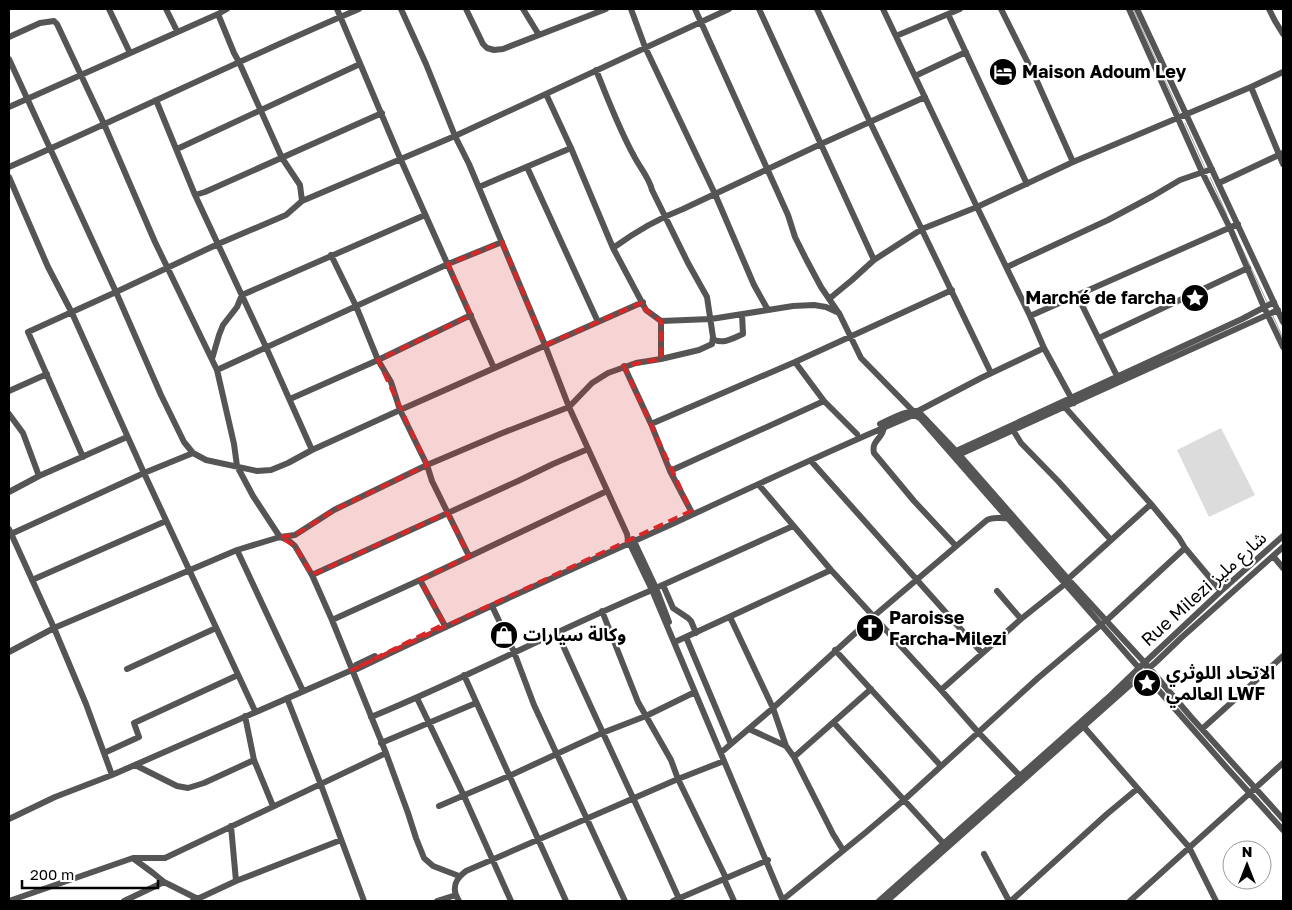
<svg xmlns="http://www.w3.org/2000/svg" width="1292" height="910" viewBox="0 0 1292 910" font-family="'Golos Text','Noto Sans Arabic',sans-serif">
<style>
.green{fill:#dcdcdc}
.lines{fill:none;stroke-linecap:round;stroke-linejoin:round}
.stream{stroke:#a3a3a3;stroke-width:1}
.minor{stroke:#555;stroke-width:6}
.marked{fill:#d62828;fill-opacity:0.2;stroke:#d62828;stroke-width:4;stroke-dasharray:10 6;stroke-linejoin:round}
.labels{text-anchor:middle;stroke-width:4.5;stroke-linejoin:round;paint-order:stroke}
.poi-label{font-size:18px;font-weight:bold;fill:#000;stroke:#fff;text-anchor:start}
.street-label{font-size:18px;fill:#000;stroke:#fff}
</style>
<rect width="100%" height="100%" fill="#fff"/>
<path class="green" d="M1221,428L1255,495L1209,517L1177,450Z"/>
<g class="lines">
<path class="stream" d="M1133,9L1180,113
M1185,123L1205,168
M1210,177L1227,215
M1239,242L1267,302
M1273,316L1283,338"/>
<path class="minor" d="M109,9L130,53
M166,9L177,31
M337,9L400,158L494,368
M401,9L426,64L455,136L469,164L545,345L569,407L627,534L628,540L652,590L783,901
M466,9L483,44L487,48L494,50L503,49L606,9
M523,9L539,35
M631,9L645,47L715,194L754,285L768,310L793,306L814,305L826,307L839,313L861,358L913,411
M695,9L788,215L795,237L806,259L821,287L838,312
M759,9L874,260
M817,9L870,122L991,373
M883,9L977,207L1030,316L1044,348L1074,403
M1001,9L1036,79L1073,162
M1129,9L1202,172L1230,228L1264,307L1283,347
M1137,9L1283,322
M1269,9L1275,21L1283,34
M218,14L234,53L239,62L282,158L300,185L302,201
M948,14L1027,184
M896,36L960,9
M9,37L40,23L54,21L57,24L104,124L155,242L217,370L234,444L237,466L253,496L280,537L288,540L295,546L312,575L332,620L386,753L408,813L416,838L424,858L433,866L459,876
M9,59L116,292L161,395L184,442L193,453L206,460L257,471L271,470L288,463L312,450L400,410L643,302
M1283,72L1251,87L1283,164
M915,76L966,52
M546,94L571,148L613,248L646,310L661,321V359
M156,100L195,195L266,347L312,450
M9,107L218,14L227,9
M177,149L360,64
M9,167C126,116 241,59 359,9
M527,167L598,322
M9,177L48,267L72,313L144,473L255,711
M1219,183L1283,153
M479,187L571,148
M195,195L205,192L382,113
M613,248C635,232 657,219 683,209L821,144L925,97
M331,255L356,306L378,360L391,382L400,410L427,465L432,481L469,556
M1007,267L1108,220L1153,196L1180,180L1212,169
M1077,295L1117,376
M829,299L852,280L874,260L922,229L977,207L1073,162L1251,87
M1030,316L1238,224
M661,321L711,319L768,310
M1099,338L1248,268
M713,339C723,345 733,338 743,334L742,314
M212,359L219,335L223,325L237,307L242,295L425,215
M795,362L824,401L857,434
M624,366L651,424L670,471L691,511
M217,370L448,264L502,242
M9,391L47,374
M290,399L378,360L471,315
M1063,405L1151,504L1179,538L1185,548L1221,591
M918,411L981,378L1044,348
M9,414L23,433L39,476
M651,424L795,362L952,290
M880,424C891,419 906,410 918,411L956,451L1068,579L1145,663L1191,717L1283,819
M884,427C883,439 871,440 874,453L914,501L956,546
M1013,430L1021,443L1058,481L1111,540
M954,452L1242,319L1274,302
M956,456L1278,310
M83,457L28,332L116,292L218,244L286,215L302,201L455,136L729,9
M811,461L982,653
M670,471L824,401
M759,485L831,570L941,690L1021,619L1065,584
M9,492L39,476L127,437
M9,529L54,628L86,704L112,775
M11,534L144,473L193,453
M1283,536L1221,591L1139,668L1227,768L1283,830
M633,539L656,588L669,622
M237,550L303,691
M1273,556L1283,568
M312,575L518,481L553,464L588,449
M1068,579L1151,504
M32,580L166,521
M420,580L444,624
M663,585L673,608L688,618L691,621L696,633
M656,588L793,526
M997,591L1021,619
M492,606L514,652L534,705L625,901
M602,611L638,702L671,760L678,779L726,878
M730,617L773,708L786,746L794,757L833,834L843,850
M332,620L420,580L607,491
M1107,620L1185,548
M557,632C597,722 640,811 680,901
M686,637L731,744
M677,641L831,570
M835,650L941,766
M9,652L54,628L237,550L280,537L295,535L334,510L427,465L500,434L569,407L592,383L608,373L636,363L661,359L699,350L712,344L713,337L707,297L688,263L652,190C649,177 640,168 634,156C619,129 608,99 596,70
M127,669L216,628
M352,670L356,665L375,656
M464,675L566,901
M941,690L978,732L1020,776
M287,698L321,785L364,901
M417,698L464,796L511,901
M245,716L254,760L273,806
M371,717C466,678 557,630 652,590
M834,723L944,844
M1084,727L1189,847L1216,901
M749,729L786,746
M1202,729L1283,656
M381,743L476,703
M724,750L773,708L874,616L987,520C993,516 1001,519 1008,518
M104,753L139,737L134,723L238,675
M794,757L871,689
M135,765L177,786L188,788L204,783L254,760
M439,806L509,776L602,733L646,716L695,692
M9,819L55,797L112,775L352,670L357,669C460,619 565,572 670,525C750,488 830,450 911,416H916L920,418L1139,668L1111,695L879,901
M984,854L1009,901
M134,859L153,873L164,882L198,899V900
M724,879L734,901
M236,881L341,840
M456,895C452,884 458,877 466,871L678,779L724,761
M786,897L865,833L904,800L1038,678L1102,624
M9,901L133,858H165L386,753
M124,901L164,882
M193,901L236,881L231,826
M437,901L456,895L459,901
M673,901L768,860
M887,901L1156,662L1181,638L1283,547
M1011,901L1107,814L1137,789
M1130,901L1283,763"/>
</g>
<path class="marked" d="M502,242L545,345L643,302L646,310L661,321V359L624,366L691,511L352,670L444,624L420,580L469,556L447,513L312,575L295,546L280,537L295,535L334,510L427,465L378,360L471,315L448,264Z"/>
<defs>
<symbol id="hotel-disc" viewBox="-11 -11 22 22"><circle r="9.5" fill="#000" stroke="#fff"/><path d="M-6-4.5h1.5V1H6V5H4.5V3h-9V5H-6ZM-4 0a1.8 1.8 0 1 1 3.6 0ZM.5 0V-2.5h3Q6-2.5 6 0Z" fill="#fff"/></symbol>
<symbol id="sight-disc" viewBox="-11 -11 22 22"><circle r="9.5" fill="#000" stroke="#fff"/><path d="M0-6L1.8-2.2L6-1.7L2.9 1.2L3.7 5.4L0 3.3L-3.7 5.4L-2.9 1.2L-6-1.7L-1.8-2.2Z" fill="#fff"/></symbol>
<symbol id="church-disc" viewBox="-11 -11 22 22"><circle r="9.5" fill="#000" stroke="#fff"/><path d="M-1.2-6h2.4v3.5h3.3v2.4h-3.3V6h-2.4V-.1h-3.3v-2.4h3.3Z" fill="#fff"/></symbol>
<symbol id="shop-disc" viewBox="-11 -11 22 22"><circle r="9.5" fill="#000" stroke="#fff"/><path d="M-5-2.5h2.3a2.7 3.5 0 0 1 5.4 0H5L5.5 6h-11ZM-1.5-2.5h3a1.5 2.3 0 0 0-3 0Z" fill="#fff"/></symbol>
</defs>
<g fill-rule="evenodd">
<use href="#hotel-disc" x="987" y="56" width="32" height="32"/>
<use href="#sight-disc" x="1179" y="282" width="32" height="32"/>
<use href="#church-disc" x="854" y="612" width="32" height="32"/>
<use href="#shop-disc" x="488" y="619" width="32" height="32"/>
<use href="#sight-disc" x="1131" y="667" width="32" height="32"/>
</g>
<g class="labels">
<g class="poi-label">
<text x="1022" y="78">Maison Adoum Ley</text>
<text x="1176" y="304" text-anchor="end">Marché de farcha</text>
<text x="889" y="624">Paroisse<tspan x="889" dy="21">Farcha-Milezi</tspan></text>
<text x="523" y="641">وكالة سيارات</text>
<text x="1166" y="679">الاتحاد اللوثري<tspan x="1166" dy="21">العالمي LWF</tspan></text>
</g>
<g class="street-label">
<text transform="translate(1204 589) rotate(-42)" y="6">Rue Milezi شارع مليز</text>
</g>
</g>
<rect width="1292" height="910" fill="none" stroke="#000000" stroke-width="20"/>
<g transform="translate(1247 865)"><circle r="24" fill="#ffffff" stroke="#999999"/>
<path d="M0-4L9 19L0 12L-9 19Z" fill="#000000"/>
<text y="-8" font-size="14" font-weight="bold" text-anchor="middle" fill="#000000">N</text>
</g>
<path d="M22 880v8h136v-8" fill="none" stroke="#000000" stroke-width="2.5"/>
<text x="30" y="880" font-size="15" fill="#000000" stroke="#ffffff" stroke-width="4" paint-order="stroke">200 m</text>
</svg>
